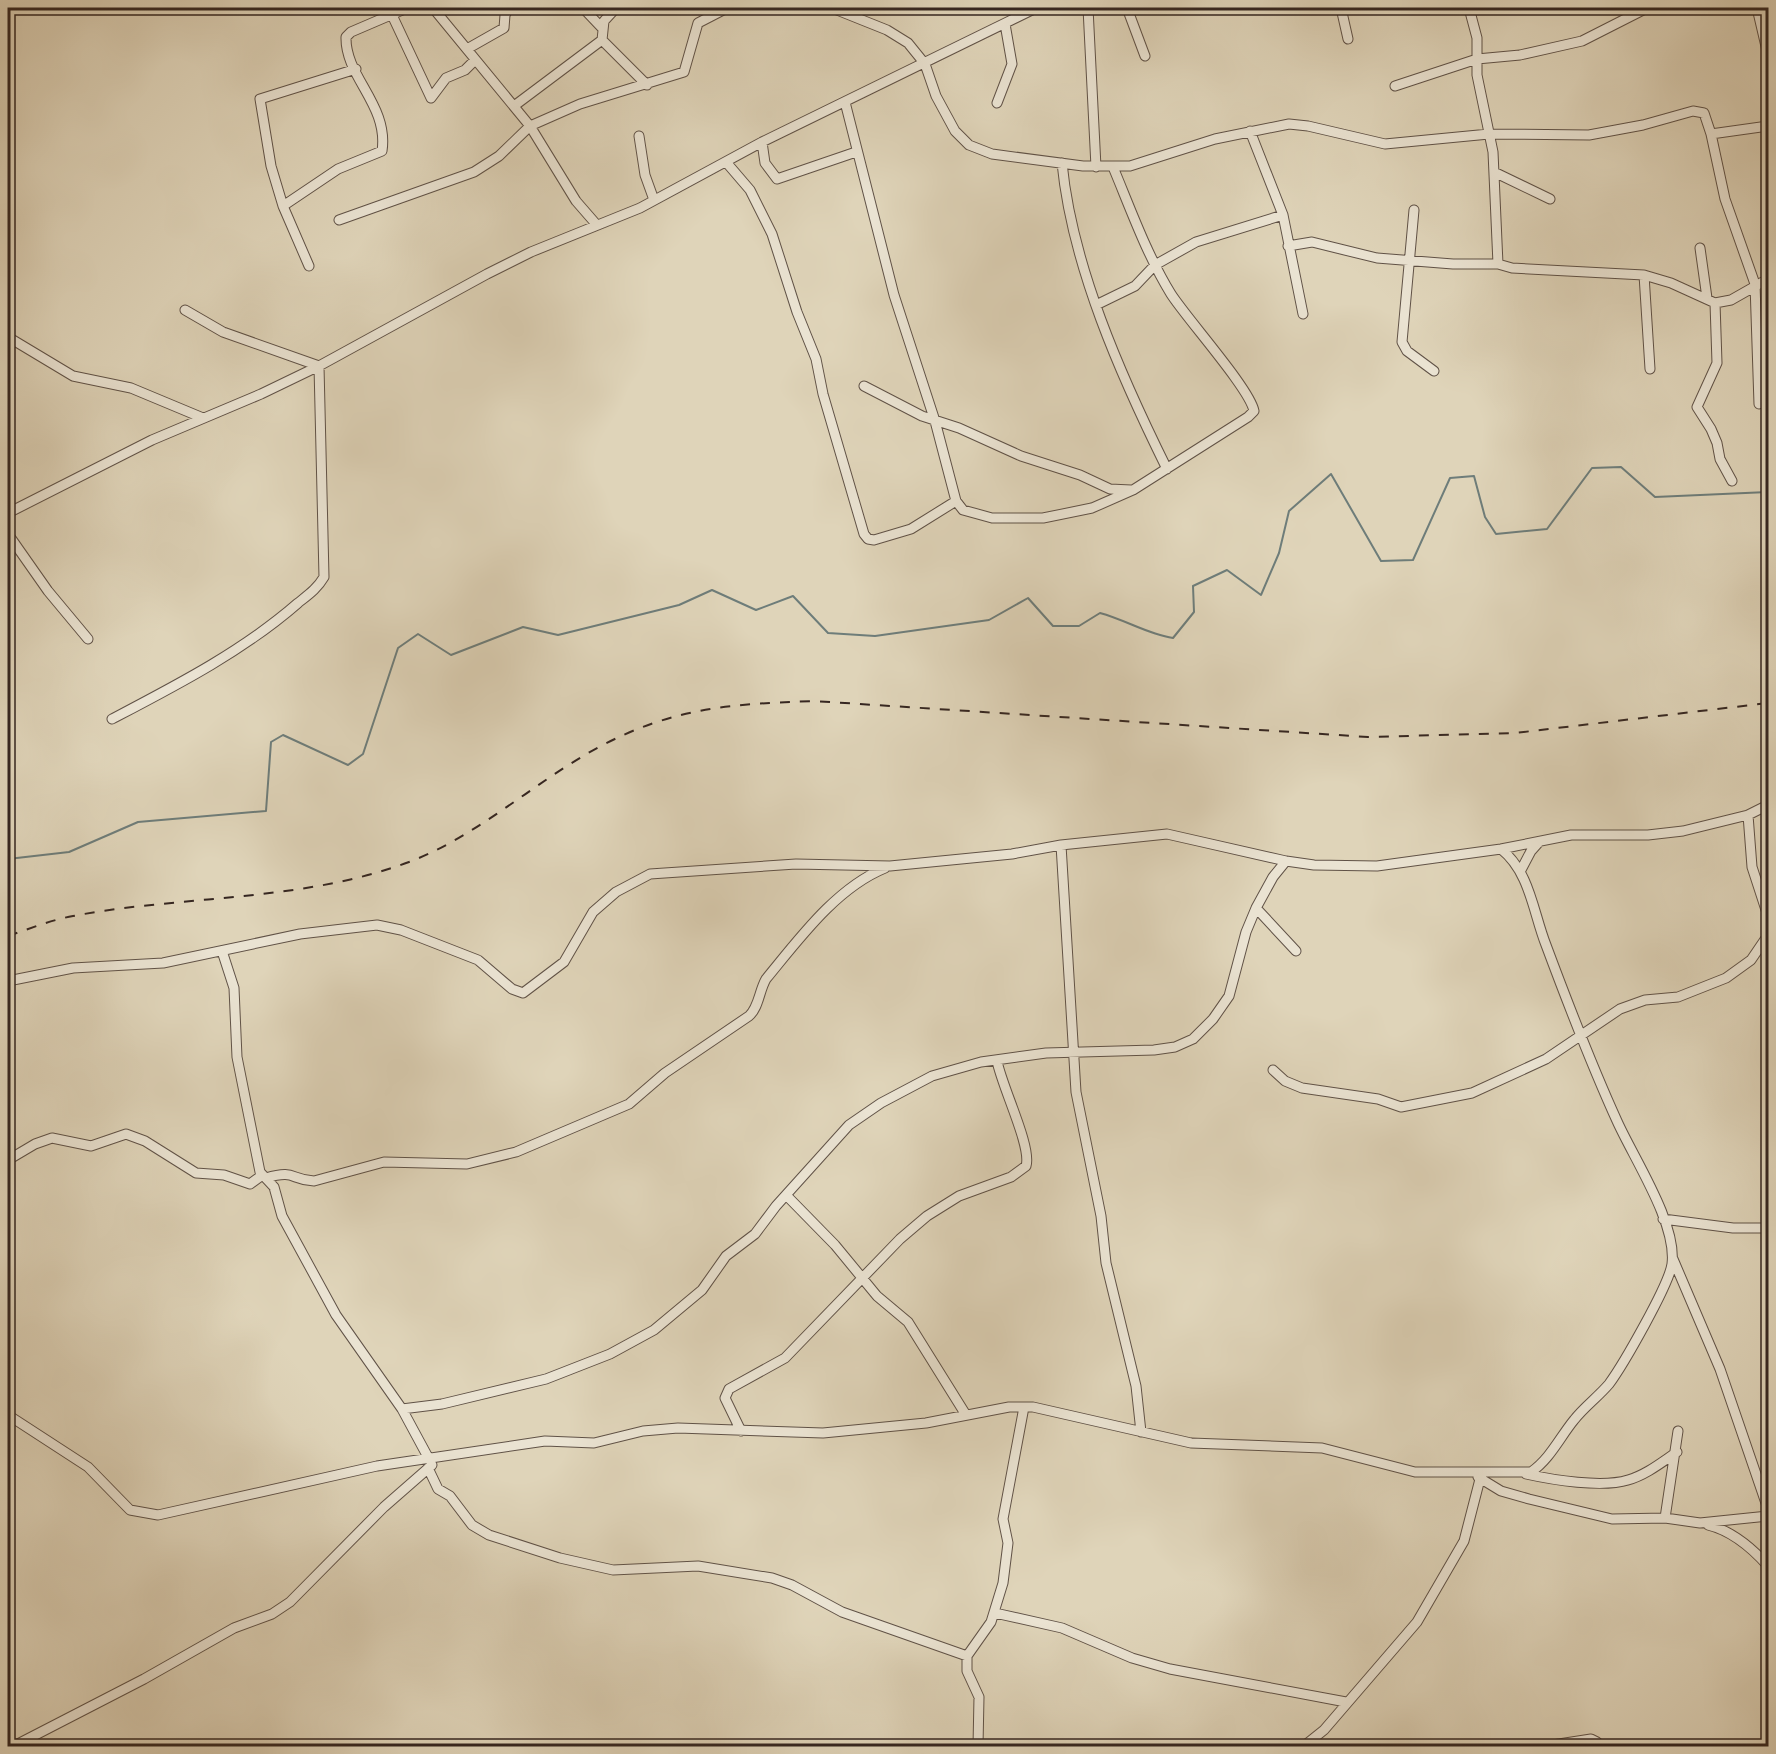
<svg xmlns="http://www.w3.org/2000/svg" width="1776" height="1754" viewBox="0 0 1776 1754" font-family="'Libre Caslon Text',serif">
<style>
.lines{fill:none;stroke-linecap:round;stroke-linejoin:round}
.stream{stroke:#6e7d7a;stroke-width:2}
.street-casing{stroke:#605247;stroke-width:11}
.street{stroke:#eae3d2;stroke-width:9}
.rail{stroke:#352621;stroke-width:2;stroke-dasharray:10 10;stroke-linecap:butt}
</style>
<rect width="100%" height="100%" fill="#dfd4b9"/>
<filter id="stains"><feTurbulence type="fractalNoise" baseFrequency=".00333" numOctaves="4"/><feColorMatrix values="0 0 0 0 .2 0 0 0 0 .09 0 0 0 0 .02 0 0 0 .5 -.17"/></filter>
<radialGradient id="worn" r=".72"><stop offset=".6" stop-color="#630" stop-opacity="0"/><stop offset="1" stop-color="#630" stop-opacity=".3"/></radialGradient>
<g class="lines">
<path class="stream" d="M8,859L69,852L138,822L266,811L271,742L283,735L348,765L363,754L398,648L418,634L451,655L523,627L558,635L679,605L712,590L756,610L793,596L828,633L875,636L989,620L1028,598L1053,626H1079L1100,613C1126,620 1147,634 1173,638L1194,612L1193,586L1227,570L1261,595L1279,553L1289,511L1331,474L1381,561L1413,560L1450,478L1474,476L1485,517L1496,534L1547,529L1592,468L1621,467L1655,497L1768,492"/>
<defs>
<path id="street" d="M433,8L530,126L576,201L596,224
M583,8L602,28
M616,8L604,21L602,40L647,85
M832,8L887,30L908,43L925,64L936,96L955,131L969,145L992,154L1083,166H1130L1215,139L1289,124L1308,126L1385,144L1489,134L1589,135L1643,125L1693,111L1704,113L1711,134L1768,126
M1088,8L1096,167
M1127,8L1145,56
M1341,8L1348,39
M1469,8L1477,38V75L1493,152L1498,264L1512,268L1644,275L1671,283L1715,303L1731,300L1768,279
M1757,8L1768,55
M392,15L431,98
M467,49L504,28L505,15L509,8
M1395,86L1477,59L1520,55L1582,41L1647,8
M431,98L446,78L465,70L475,60
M845,102L894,295L935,421L956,501L963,510L992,518H1043L1092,508L1133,490L1248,417L1254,411C1250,389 1187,319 1171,294C1147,255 1131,210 1113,167
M997,103L1012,64L1005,24
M514,106L602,40
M1250,131L1283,215L1303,314
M1711,134L1725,199L1755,284L1759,404
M639,136L645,175L654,200
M762,142L765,163L777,179L856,152
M726,162L750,190L772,234L797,312L816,359L823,394L864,534L868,539L874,540L911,529L956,501
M1062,163C1072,266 1121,376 1167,469
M1494,172L1550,199
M283,206L338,169L382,151C389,105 345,77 346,37L351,32L407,8
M1414,210L1402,342L1407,351L1434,371
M339,220L474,172L499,156L530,126L580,104L684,72L698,23L727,8
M1288,246L1312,242L1377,258L1453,264H1498
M1700,248L1707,298
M309,266L283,206L271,166L260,99L356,69
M1644,275L1650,369
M1715,303L1717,363L1697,407L1711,429L1717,443L1720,459L1732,481
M1096,305L1135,286L1155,265L1196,242L1283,215
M8,337L73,376L131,388L203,418
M864,386L922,416L959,428L1021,456L1080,475L1110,489L1131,490
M8,513L152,440L261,394L319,366L487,274L531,252L640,208L762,142L1036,8
M8,534L48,591L88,639
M112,719C177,685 243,651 298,603C308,595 317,589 324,577L319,366L223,332L185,310
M1748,815L1752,867L1768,916
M1061,845L1076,1092L1101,1216L1106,1263L1136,1386L1141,1432
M1521,870L1531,851L1539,842
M1256,908L1296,951
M222,951L234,988L237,1057L260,1172L274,1187L282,1216L336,1315L402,1409L429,1459
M8,981L73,968L163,963L300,934L377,925L401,930L478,960L512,989L523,993L564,962L593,912L616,892L650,874L796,864L890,866L1012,854L1061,845L1167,834L1286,861L1314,865L1377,866L1501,849L1571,835H1648L1683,831L1748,815L1768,805
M1273,1070L1285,1081L1302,1088L1378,1099L1401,1107L1472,1093L1546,1059L1620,1009L1645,1000L1678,997L1726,978L1751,960L1768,935
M8,1160L35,1144L52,1138L91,1146L126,1134L145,1141L196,1173L224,1175L250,1184L261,1176
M266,1178C296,1169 290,1180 314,1181L384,1162L467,1164L516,1152L629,1104L665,1073L749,1016C759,1007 759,991 766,979C799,939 836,888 885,868
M786,1195L835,1245L877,1296L908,1322L966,1415
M1663,1219L1733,1228H1768
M1673,1259L1720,1369L1768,1509
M402,1409L442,1404L546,1379L610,1354L654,1330L702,1290L726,1256L755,1234L776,1206L849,1125L881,1103L932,1076L981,1062L1046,1053L1154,1050L1175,1047L1193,1039L1213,1019L1229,996L1246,932L1256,908L1273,877L1286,861
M8,1415L88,1467L130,1510L158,1515L377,1466L545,1441L594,1443L643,1431L678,1428L823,1433L926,1423L1009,1407H1033L1191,1443L1322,1448L1415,1472H1531C1550,1459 1560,1437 1574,1420C1584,1407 1598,1397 1609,1384C1623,1365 1669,1285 1672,1264C1677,1223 1634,1159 1617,1121C1591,1064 1568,1004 1546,945C1533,912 1530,872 1501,849
M741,1431L725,1398L729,1389L785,1358L900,1239L927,1216L959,1196L1011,1177L1026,1166C1032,1147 1002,1087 997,1061
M428,1468L438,1489L450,1496L472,1525L489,1535L560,1558L613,1570L698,1566L772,1578L792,1585L842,1612L967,1656
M1526,1474C1553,1480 1602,1488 1628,1480C1646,1475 1662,1462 1677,1452
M1478,1477L1501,1491L1529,1499L1612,1519L1665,1518L1700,1523L1768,1516
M1665,1518L1678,1431
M1708,1525C1733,1531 1752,1548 1768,1566
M995,1613L1062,1628L1132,1658L1170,1669L1346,1702
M14,1746L144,1679L234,1628L272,1614L290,1602L384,1507L432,1465
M978,1746L979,1697L967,1671V1656L991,1622L1003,1583L1008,1543L1003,1519L1024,1407
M1304,1746L1324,1730L1417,1622L1464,1541L1480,1479
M1546,1746L1591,1739L1597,1742L1598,1746"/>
</defs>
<use href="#street" class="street-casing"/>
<use href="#street" class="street"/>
<path class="rail" d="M8,936C29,929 51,920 73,916C184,895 302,902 409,862C478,836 534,782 599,747C674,707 732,704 814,701L1368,737L1515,733L1768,703"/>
</g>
<rect width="1776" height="1754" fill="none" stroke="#dfd4b9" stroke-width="30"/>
<rect x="9" y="9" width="1758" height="1736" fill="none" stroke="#352621" stroke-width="3"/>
<rect x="15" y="15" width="1746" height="1724" fill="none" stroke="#352621" stroke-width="1.5"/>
<rect width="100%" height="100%" filter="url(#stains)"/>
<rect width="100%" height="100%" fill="url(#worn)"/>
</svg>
